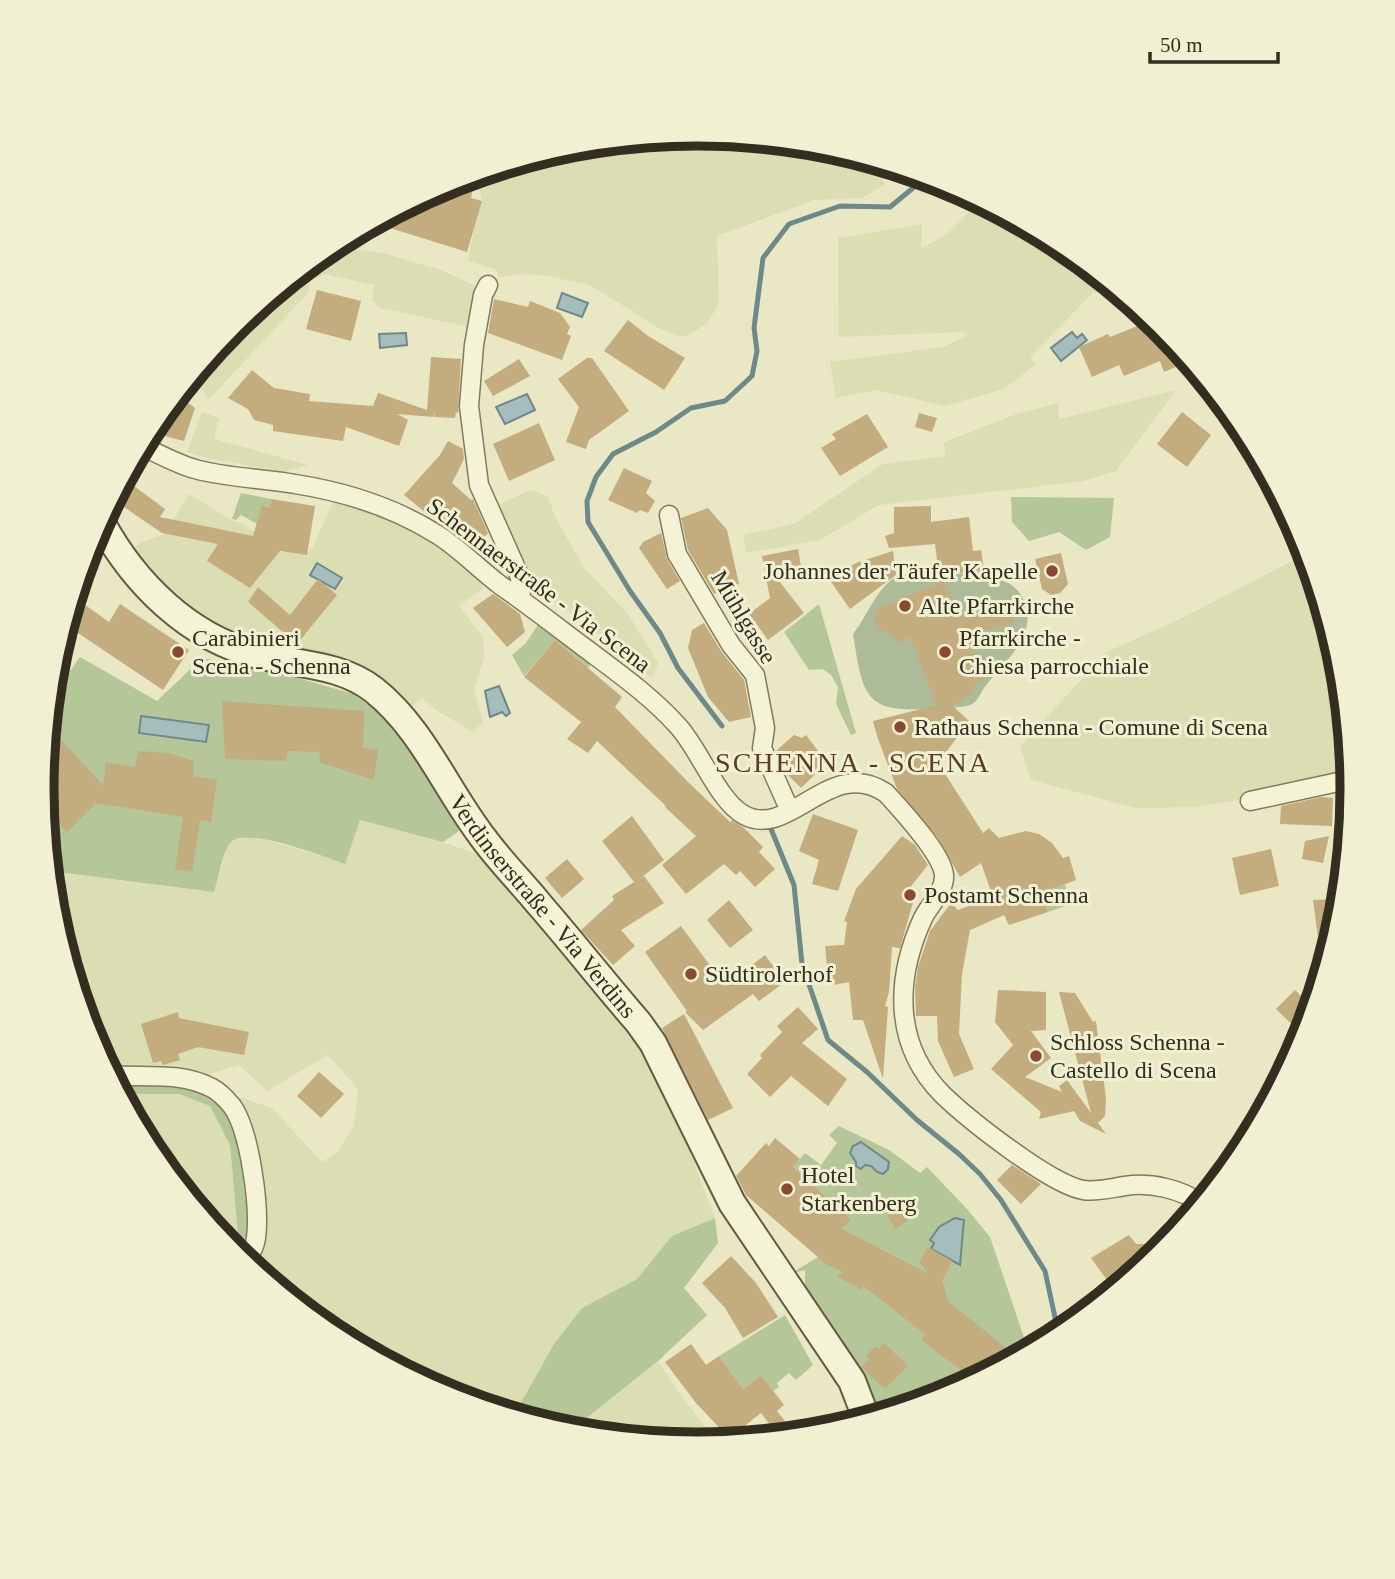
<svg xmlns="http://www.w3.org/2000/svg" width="1395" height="1579" viewBox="0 0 1395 1579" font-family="Georgia,serif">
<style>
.farmland{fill:#dadeb2}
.green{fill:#b5c699}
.cemetery{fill:#aebb98}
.water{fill:#a5bdbc;stroke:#6d8989;stroke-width:2}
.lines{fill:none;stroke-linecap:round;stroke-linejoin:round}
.stream{stroke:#6d8989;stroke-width:5}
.building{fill:#c3ac7e}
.street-casing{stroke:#827a5c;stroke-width:21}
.secondary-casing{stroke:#635b40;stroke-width:30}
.street{stroke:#f5f3d6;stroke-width:18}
.secondary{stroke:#f5f3d6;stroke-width:26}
.poi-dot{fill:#8a4933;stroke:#f1f0d3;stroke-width:2.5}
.labels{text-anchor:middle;stroke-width:6;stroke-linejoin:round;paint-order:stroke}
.poi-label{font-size:24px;fill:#332e1f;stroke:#f1f0d3;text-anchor:start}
.street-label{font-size:24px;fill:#332e1f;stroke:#f1f0d3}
.quarter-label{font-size:28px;letter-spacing:2px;fill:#5b3d23;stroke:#f1f0d3}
.rim{fill:none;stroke:#332e1f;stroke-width:9}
</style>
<rect width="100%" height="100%" fill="#e9e7c4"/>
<path class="farmland" d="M698,134L826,147L876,162L884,185L862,198L814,200L717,236L719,304L707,323L689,335L680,336L659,328L590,285L547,276L522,274L498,277L497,270L468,261L474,227L482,201L476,175L570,147Z
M974,198L1062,245L1114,288L1092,294L1030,357L1036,364L1004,389L945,406L877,390L836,398L830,362L943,347L967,336L963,332L839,337L838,238L922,224L921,248L946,235L969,212Z
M337,243L339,247L383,253L441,270L476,286L480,295L475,328L380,308L372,300L374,285L325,274L310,281L308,293L208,400L193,376L234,326Z
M1176,390L1116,471L1083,481L879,505L820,540L746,553L743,535L794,524L883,464L945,456L944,442L1014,415L1058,403L1059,419Z
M202,412L219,418L214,439L308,465L284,472L207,458L187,452Z
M531,490L548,496L555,517L584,568L628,614L658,663L652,678L579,618L538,592L535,582L519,566L494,507Z
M189,494L231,520L241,523L276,546V552L307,554L314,545L333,502L356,508L397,523L428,540L479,577L483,588L459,606L483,638L484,658L474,689L483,722L473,732L436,710L422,698L410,708L276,649L241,637L191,609L175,597L134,548L140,543L165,534Z
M1308,553L1340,662L1351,774L1261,796L1197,807L1136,808L1031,780L1020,746L1107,652L1180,619Z
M360,820L443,842L488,858L643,1042L671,1102L715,1218L672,1236L637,1279L582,1308L554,1344L514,1415L446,1395L333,1334L253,1268L261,1255L266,1230L255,1138L248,1116L238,1097L272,1108L322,1162L337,1152L354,1126L358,1089L328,1055L267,1091L239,1065L203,1076L142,1067H106L92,1040L55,917L50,871L213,892L229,843L237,837L254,836L345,863Z
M121,1094H179L210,1106L230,1145L238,1235L231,1249L152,1153Z
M658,1361L678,1392L718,1443L697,1445L569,1432Z"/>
<path class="green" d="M241,493L271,499L270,508L263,505L257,524L241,515L236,520L232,519Z
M1011,497L1114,498L1110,537L1086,550L1059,532L1029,541L1012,522Z
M819,604L856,733L851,735L836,704L838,687L831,675L823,669L809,670L784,632Z
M539,623L592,663L588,668L555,640L524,676L512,655L526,643Z
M80,657L157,701L202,658L277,672L354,694L392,723L448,801L459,831L443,842L360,820L345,864C324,857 246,826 231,842C223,850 218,880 214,892L50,871L42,790L51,698Z
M1065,884L1071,904L1048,912L1041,893Z
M114,1082L181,1084L200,1088L218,1101L230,1113L238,1135L250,1237L242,1260L231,1249L238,1234L230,1145L210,1106L179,1094H121Z
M839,1126L889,1150L920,1173L927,1167L967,1209L990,1237L1029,1352L948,1395L876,1417L850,1359L805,1286V1270L790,1274L818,1257L851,1219L793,1167L805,1153L821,1165L837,1143L829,1135Z
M715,1218L718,1243L684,1288L707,1315L658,1361L569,1432L514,1415L554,1344L582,1308L637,1279L672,1236Z
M785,1315L813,1365L796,1380L789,1373L777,1383L779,1387L773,1391L761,1375L743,1389L719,1356Z"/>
<path class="cemetery" d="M983,570L985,578C1003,579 1016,583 1024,601C1039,635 1003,663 984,688C980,693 979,700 972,704C963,709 945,706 935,708C864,715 863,696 853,634C866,618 874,594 891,580C903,570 925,577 940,576C954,575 969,572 983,570Z"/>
<path class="water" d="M562,293L588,303L582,317L557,308Z
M1072,332L1077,338L1082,334L1087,340L1061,361L1051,348Z
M406,333L407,345L380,348L379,334Z
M527,394L535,410L505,424L496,407Z
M317,563L342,578L335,589L310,575Z
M499,686L510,713L506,716L502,712L490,717L485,691Z
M141,716L209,725L206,742L139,733Z
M861,1142L889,1162L888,1169L883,1174L877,1172L871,1166L865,1165L861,1169L856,1166V1162L850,1153L853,1146Z
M955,1218L964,1220L960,1265L931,1249L934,1243L930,1240L939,1227Z"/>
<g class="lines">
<path class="stream" d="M722,726L678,668L660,633L630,591L588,522L587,501L596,477L613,454L656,432L691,408L725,401L752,376L757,351L754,328L763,258L789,224L840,206L890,207L919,183L920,175
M771,829L794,885L802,964L828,1040L867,1072L917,1120L959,1154L980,1174L1001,1200L1045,1271L1059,1336"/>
</g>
<path class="building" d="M461,180L468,182L473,189L471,198L482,201L467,252L374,223L447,184Z
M317,290L361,301L351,341L306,329Z
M494,299L528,307L530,301L560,313L570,327L567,334L571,336L562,360L488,333Z
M628,320L648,336L685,358L664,390L604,351Z
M1150,321L1152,328L1161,326L1190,361L1164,372L1160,361L1124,376L1119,365L1092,377L1079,347L1108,334L1110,337Z
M431,357L461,359L458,413L456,412L455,418L435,417V412L434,417L397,414L408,420L399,446L346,427L343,441L273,431V425L254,420L248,409L228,398L252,370L274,388L310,394L309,401L373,406L378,393L427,410Z
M587,358H592L629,411L589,440L586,449L566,442L579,407L558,379Z
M519,359L530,376L493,396L484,381Z
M177,395L195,408L184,441L149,432Z
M1182,412L1211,435L1187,467L1157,444Z
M919,413L937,418L932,432L915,427Z
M867,414L888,447L840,476L821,448L836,439L832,434Z
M539,423L555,460L509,481L493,444Z
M448,441L463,449L464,459L452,483L471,500L473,499L488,533L474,548L436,512L431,517L404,495L440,455Z
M624,468L652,481L646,493L655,501L648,513L640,510L637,513L608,500Z
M134,486L165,509L160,517L253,536L262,505L270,508L271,499L315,506L307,555L280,551L250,588L207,561L218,544L162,533L121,505Z
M931,506V522L969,517L973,551L981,550L984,570L939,576L935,544L889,548L885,536L894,533V507Z
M708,508L727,530L739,584L714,594L688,550L681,518Z
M661,533L667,559L680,581L667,589L639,548L643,542Z
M798,549L802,572L776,577L804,613L768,640L749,614L770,598L762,556Z
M893,551L896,575L850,609L829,579L856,563Z
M1061,553L1068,584L1060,593L1051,595L1042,589L1035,559Z
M318,579L337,595L297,644L248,602L258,587L290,615Z
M944,581L958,615L1010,604L1014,624L966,634L985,680L976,683L971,695L952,705L969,721L938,763L983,833L989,828L999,838L1026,831L1039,834L1052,843L1063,858L1069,856L1076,880L1041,893L1048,912L1009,925L1004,915L970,930L962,974L959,1034L974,1069L954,1077L938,1041L937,1016H916L915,988L918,967L930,931L951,903L958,910L993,897L981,863L960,877L938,838L897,789L877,736L873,721L937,705L910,637L897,643L895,638L879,629L875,621L876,609Z
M493,594L520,614L525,632L507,647L473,608Z
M74,597L109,622L120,604L189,650L163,690L78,633L57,663L55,662Z
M704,623L721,651L744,680L751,717L729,722L708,697L688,648L692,630Z
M555,640L622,697L615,707L688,782L730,822L732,820L743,827L763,847L759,852L775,869L755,887L740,871L736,875L724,864L686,894L662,865L696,836L665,807L666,806L597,741L588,753L567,739L581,722L524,677Z
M222,701L364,711L363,748L378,750L374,780L319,762L320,752L288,751L286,761L225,759Z
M48,726L103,785L106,762L135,767L138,751L169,753L194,761L193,776L217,780L211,822L200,820L192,872L175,870L183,817L96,803L67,832L44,808L42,789Z
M794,735L802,738L806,735L827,763L801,788L784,771L777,754V750Z
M1321,797L1333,798L1332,826L1280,824L1281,806Z
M813,814L858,830L838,891L812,884L819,860L799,851Z
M632,816L664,860L639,879L644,876L664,903L621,930L635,946L613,965L581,930L614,900L612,896L634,882L602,841Z
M902,836L915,845L928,865L908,890L916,892L900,948L892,947L889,992L885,1006L888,1007L883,1079L863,1020H853L849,982L833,985L832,976H828L825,946L844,945L847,922L844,921L856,889Z
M1329,836L1323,863L1302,859L1305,841Z
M1271,849L1279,886L1240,895L1232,858Z
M567,859L584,879L562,898L545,878Z
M1342,899L1340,918L1323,974L1313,900Z
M729,900L753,930L730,948L707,920Z
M681,926L725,986L765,955L785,982L759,1001L753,994L703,1030L685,1012L687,1011L645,952Z
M998,990L1046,992V1030L1031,1031L1051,1058L1025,1077L1062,1092L1059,1086L1067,1080L1091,1113L1059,992L1075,993L1093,1022L1096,1021L1106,1098L1105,1116L1098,1123L1106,1134L1080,1121L1074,1111L1039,1119L1041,1112L991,1069L1013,1045L995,1022Z
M1295,990L1313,1008L1304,1036L1276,1009Z
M798,1007L818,1029L802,1043L847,1079L828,1106L791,1076L770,1097L747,1074L762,1058L760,1055L782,1032L777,1026Z
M178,1012L179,1018L249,1032L244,1055L198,1047L178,1054L180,1060L163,1065L161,1061L153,1063L141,1024Z
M684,1014L733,1108L708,1120L662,1028Z
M319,1072L344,1094L321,1118L297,1096Z
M775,1138L800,1159L793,1167L851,1219L842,1229L929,1274L919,1262L928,1247L952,1261L942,1281L949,1302L1012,1353L1003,1366L975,1381L921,1340L925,1334L863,1286L862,1290L838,1277L842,1271L827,1265L746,1195L736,1176L766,1143L769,1146Z
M1012,1165L1041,1184L1021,1204L997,1180Z
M899,1208L908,1220L896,1229L887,1216Z
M1129,1235L1136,1244H1168L1161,1253L1115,1291L1091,1258Z
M731,1256L756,1283L778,1317L743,1338L725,1308L702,1283Z
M884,1343L908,1366L885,1389L861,1367L869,1359L866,1356L875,1346L879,1349Z
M691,1344L706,1365L719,1356L743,1389L761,1375L784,1405L777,1411L796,1435L779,1437L761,1413L729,1438L696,1403L665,1362Z"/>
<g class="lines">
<defs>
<path id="street" d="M488,285L483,295L474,345L469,406L479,485L520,577L521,599
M142,446C159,454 177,464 195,469C227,478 262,478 295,484C346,492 394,507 438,535C460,549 479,569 500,585C529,605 557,627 585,648C617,672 651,696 678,726C700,750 718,801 744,815C790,840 830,755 886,793C901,810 942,853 944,875C945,891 930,904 923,918C895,979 893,1045 943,1095C969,1120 1050,1184 1083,1190C1098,1192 1111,1188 1125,1186C1150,1182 1182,1189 1201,1204
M669,515L677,554L731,645L755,675L765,728L762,748L790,811
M1250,801L1352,779
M110,1075C145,1078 180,1071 212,1088C218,1091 227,1100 232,1106C250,1131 260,1207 256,1238C255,1246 250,1255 245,1262"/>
<g id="secondary">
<path id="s1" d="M101,522C134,583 189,638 258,655C298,665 341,664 374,690C423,729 446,790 484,839C501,862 521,882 539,904C573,943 604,983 638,1022L653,1043L732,1203L852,1381L867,1420"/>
</g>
</defs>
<use href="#street" class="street-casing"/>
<use href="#secondary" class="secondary-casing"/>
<use href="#street" class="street"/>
<use href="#secondary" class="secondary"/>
</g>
<g class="poi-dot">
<circle cx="1052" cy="571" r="7"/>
<circle cx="905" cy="606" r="7"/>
<circle cx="178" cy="652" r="7"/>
<circle cx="945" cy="652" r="7"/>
<circle cx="900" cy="727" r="7"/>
<circle cx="910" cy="895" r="7"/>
<circle cx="691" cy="974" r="7"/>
<circle cx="1036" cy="1056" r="7"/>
<circle cx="787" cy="1189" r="7"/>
</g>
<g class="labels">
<g class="poi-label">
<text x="1038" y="579" text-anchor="end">Johannes der Täufer Kapelle</text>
<text x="919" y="614">Alte Pfarrkirche</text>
<text x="192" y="646">Carabinieri<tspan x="192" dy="28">Scena - Schenna</tspan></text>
<text x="959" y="646">Pfarrkirche -<tspan x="959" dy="28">Chiesa parrocchiale</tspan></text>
<text x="914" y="735">Rathaus Schenna - Comune di Scena</text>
<text x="924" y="903">Postamt Schenna</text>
<text x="705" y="982">Südtirolerhof</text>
<text x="1050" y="1050">Schloss Schenna -<tspan x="1050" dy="28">Castello di Scena</tspan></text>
<text x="801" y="1183">Hotel<tspan x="801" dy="28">Starkenberg</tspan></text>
</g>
<g class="street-label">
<text transform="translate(539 585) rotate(37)" y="8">Schennaerstraße - Via Scena</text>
<text transform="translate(744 617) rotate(59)" y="8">Mühlgasse</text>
<text dy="8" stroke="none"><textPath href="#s1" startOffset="609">Verdinserstraße - Via Verdins</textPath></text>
</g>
<g class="quarter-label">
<text x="853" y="772">SCHENNA - SCENA</text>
</g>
</g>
<path d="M0 0H1395V1579H0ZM54 789a643 643 0 1 1 1286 0a643 643 0 1 1-1286 0Z" fill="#f1f0d3" fill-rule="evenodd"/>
<path class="rim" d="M54 789a643 643 0 1 1 1286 0a643 643 0 1 1-1286 0Z"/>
<path d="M1150 52v10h128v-10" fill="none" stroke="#332e1f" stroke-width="3.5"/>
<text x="1160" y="52" font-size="21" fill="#332e1f" stroke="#f1f0d3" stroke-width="5" paint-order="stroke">50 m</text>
</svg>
